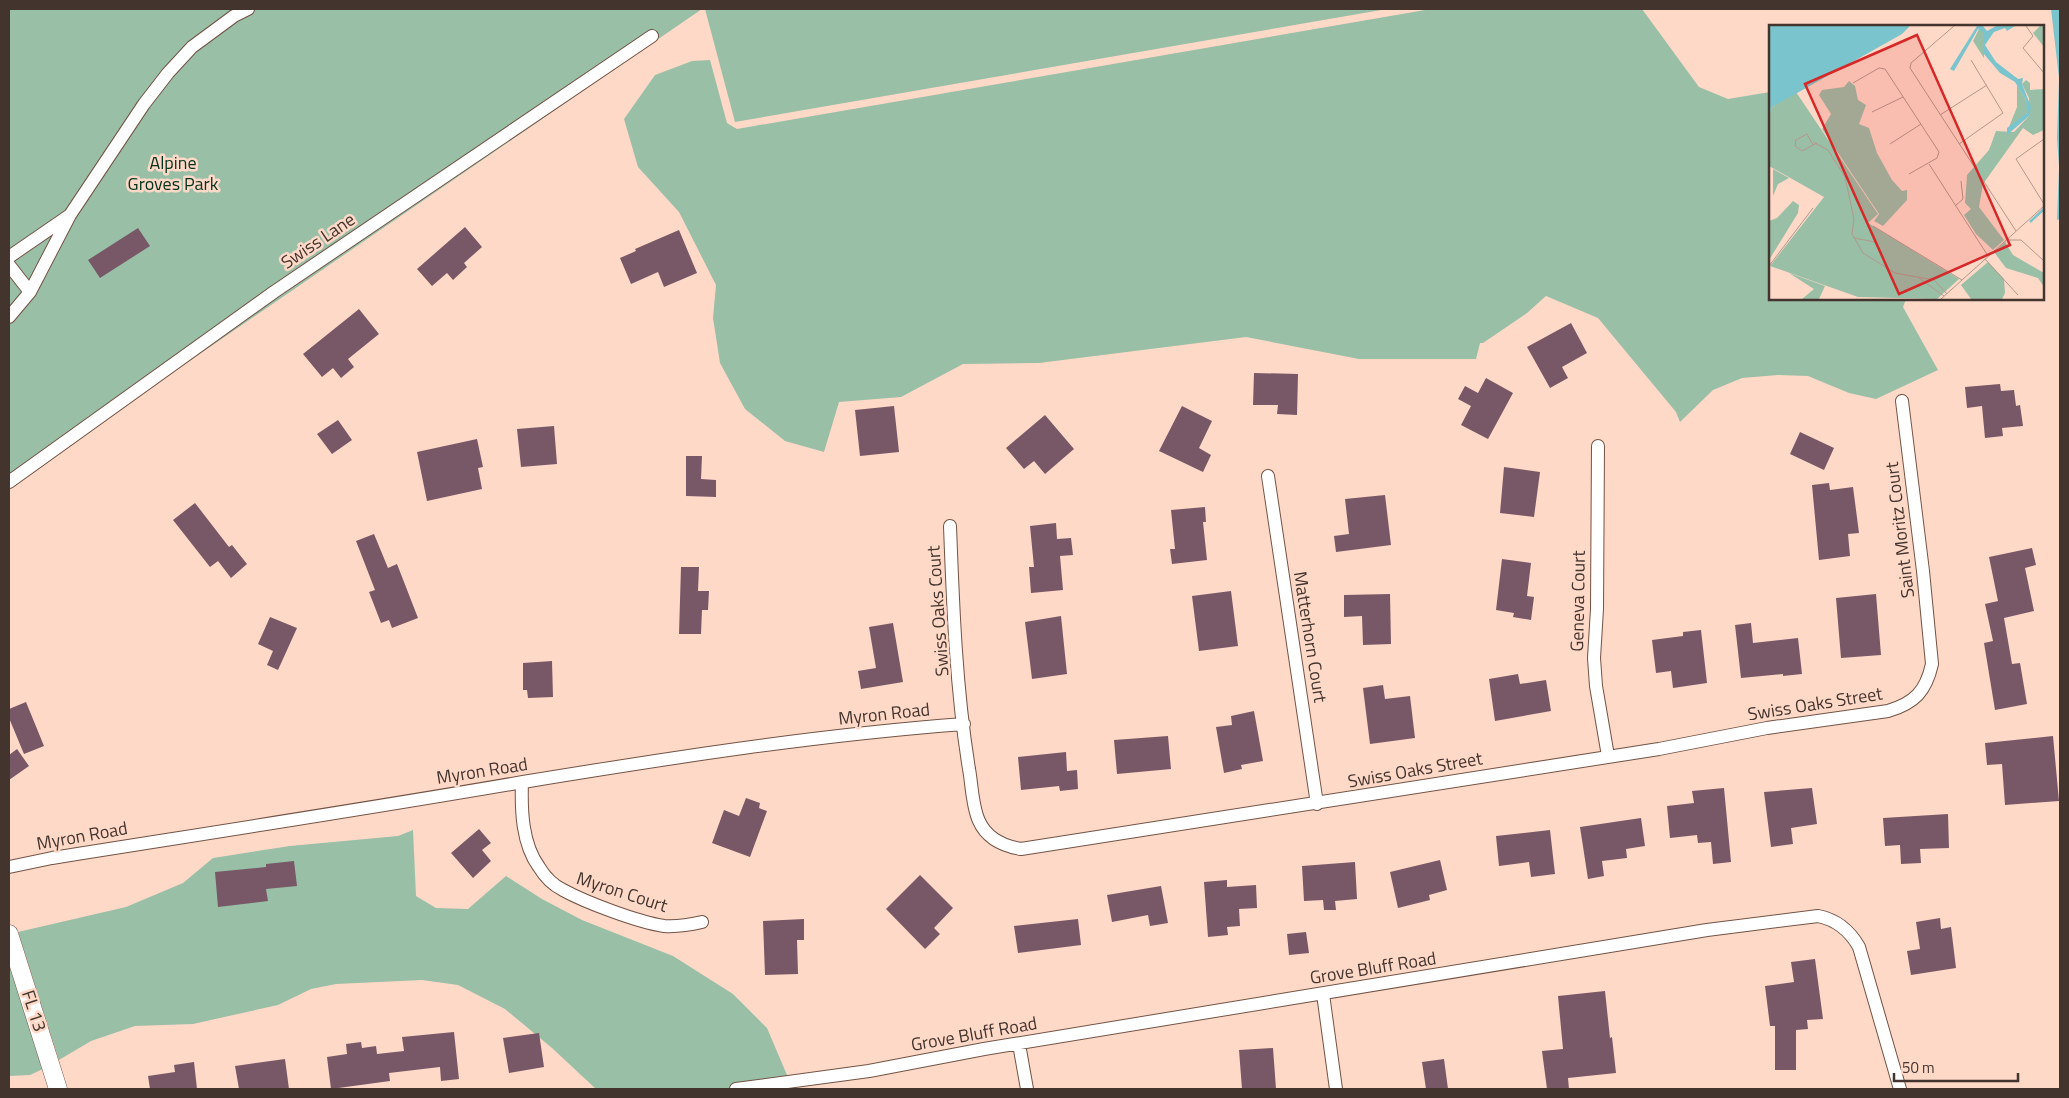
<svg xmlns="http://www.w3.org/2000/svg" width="2069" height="1098" viewBox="0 0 2069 1098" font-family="'Titillium Web',sans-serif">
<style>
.green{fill:#99bfa7}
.water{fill:#79c4cd}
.building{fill:#785867}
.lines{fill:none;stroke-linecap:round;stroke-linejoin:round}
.minor-casing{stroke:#725344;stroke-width:14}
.secondary-casing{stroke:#725344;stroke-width:19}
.minor{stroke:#fff;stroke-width:12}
.secondary{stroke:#fff;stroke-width:18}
.labels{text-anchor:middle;stroke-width:5;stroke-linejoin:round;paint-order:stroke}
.park-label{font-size:18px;fill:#03331d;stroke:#ffd9c8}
.street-label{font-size:18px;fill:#43342e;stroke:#ffd9c8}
.inset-river{fill:none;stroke:#79c4cd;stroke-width:2.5}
.inset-road{fill:none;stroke:#b4978a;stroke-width:1}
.view{fill:#d62828;fill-opacity:0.15;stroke:#d62828;stroke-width:2.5}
.inset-edge{fill:none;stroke:#43342e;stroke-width:2.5}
</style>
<rect width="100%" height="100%" fill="#ffd9c8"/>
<path class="green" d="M9,9H702L9,485Z
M705,9H1387L735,122Z
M1431,9H1642L1699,87L1728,99L1770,92V299H1906L1903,307L1938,370L1876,399L1849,393L1808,376L1778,375L1742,378L1713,390L1680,422L1676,412L1598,318L1546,296L1527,313L1483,343H1480L1476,359H1359L1246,337L1039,363L963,364L901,397L839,402L824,452L785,441L745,409L720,363L713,318L716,285L679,212L638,167L624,119L655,75L692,61L710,60L727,123L737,129Z
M413,830L416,896L436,908L468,909L506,876L542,899L582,920L673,956L733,994L767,1028L793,1089H596L552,1048L505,1009L458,985L422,980L336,984L311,989L278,1005L193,1024L135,1026L91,1041L59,1060L18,932L126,907L183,883L213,858L290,846L398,836Z
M9,962L43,1069L30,1075L9,1076Z"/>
<path class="water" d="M2051,9H2060V219L2057,220L2059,167L2057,138L2059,78Z"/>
<path class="building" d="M465,227L482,247L464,263L467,267L453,280L447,273L432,286L417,269Z
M138,228L150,246L100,278L88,260Z
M679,230L697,273L664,287L658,272L631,284L620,258L636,251L635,249Z
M359,309L379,334L348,359L354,367L341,378L333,368L322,377L303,354Z
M1571,323L1587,353L1562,367L1568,378L1550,388L1527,347Z
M1254,373L1298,374L1297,415L1277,414L1278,405H1253Z
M1486,378L1513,393L1488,439L1461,425L1471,406L1458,399L1465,386L1478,393Z
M2000,384L2001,391L2014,390L2016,406L2020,405L2023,426L2002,428L2003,436L1985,438L1982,406L1967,408L1965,387Z
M894,406L899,452L860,456L855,410Z
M1182,406L1212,421L1199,448L1211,455L1203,472L1159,451Z
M1045,415L1074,449L1045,474L1034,461L1024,469L1006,448Z
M338,420L352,440L332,454L317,434Z
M554,426L557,464L521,467L517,429Z
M1800,432L1834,448L1824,470L1790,454Z
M477,439L483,467L478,468L482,489L427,501L417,452Z
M686,456H702L701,479L716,480V497L686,496Z
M1504,467L1540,472L1534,517L1500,513Z
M1829,483L1830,490L1853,487L1859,533L1848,534L1850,556L1819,560L1812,485Z
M1385,495L1391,545L1336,552L1334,536L1349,534L1345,499Z
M195,503L229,547L232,545L247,564L231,578L218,561L210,567L173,520Z
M1205,507L1206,522H1203L1207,560L1172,564L1170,549H1175L1171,510Z
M1056,523L1057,539L1071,538L1073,555L1060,556L1063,590L1031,593L1029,567H1034L1030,526Z
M374,534L388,568L397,564L418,618L392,628L389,620L381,623L369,592L375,590L356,541Z
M2032,548L2036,565L2025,568L2034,611L2004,618L2012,664L2020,663L2027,704L1995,710L1984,643L1993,641L1985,604L1998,601L1989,557Z
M1502,559L1531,563L1527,596L1534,597L1531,620L1513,617L1514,613L1496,610Z
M681,567H699L698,591H709L708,610H702L701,634H679Z
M1231,591L1238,646L1199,651L1192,596Z
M1390,594L1391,644L1363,645L1362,616L1344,617V595Z
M1876,594L1881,655L1841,658L1836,598Z
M1061,616L1067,674L1032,679L1025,622Z
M270,617L297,628L278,670L267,665L273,651L258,644Z
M893,623L903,682L861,689L858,671L876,668L869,627Z
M1751,623L1753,643L1798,638L1802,674L1783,676V674L1741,678L1735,625Z
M1701,630L1707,683L1673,688L1671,671L1656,673L1652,640L1683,636V632Z
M552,661L553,697L528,698L527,690H523V663Z
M1518,674L1520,684L1546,680L1551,711L1495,721L1489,679Z
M1383,685L1385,699L1410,696L1415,738L1370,744L1363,688Z
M26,702L44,746L24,754L9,718V709Z
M1254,711L1263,761L1241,765L1242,769L1224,773L1216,727L1232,725L1231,716Z
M1168,736L1171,769L1117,774L1114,740Z
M2053,736L2059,801L2005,805L2002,764L1987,765L1985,743Z
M17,749L29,766L9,780V755Z
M1066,752L1067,771L1077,770L1078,789L1060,791L1059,786L1021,790L1018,757Z
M1724,788L1731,862L1713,864L1711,842L1698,843L1697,835L1670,838L1667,806L1694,803L1692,791Z
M1812,788L1817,824L1791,828L1793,844L1771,847L1764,792Z
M746,798L760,803L759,808L767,811L750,857L712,843L724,810L739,816Z
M1948,814L1949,848L1920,849L1921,863L1901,864L1900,845L1885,846L1883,818Z
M1641,818L1645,846L1626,849L1627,858L1602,861L1604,876L1588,879L1580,827Z
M479,829L491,843L482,850L491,861L473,878L451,853Z
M1550,830L1555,874L1531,877L1529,862L1499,866L1496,836Z
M1440,860L1447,890L1429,895L1430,900L1398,908L1390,872Z
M294,861L297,886L266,889L268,901L218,907L215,872L266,867V864Z
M1355,862L1357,899L1335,901L1336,910H1324L1323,900L1304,901L1302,866Z
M920,875L953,908L934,928L940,934L925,949L886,909Z
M1227,880V887L1256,885L1257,908L1239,909L1240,926L1227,927L1228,935L1208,937L1204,882Z
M1161,886L1168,923L1150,926L1148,915L1112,922L1107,895Z
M1940,918L1941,929L1951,927L1956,968L1911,975L1907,951L1920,949L1916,922Z
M804,919V940H797L798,974L765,975L763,921Z
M1078,919L1081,945L1018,953L1014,926Z
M1306,932L1309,953L1289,955L1287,934Z
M1815,959L1823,1019L1807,1020L1808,1029L1796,1030V1070H1775V1026H1770L1765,986L1794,982L1791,962Z
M1605,991L1610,1038L1612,1037L1616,1073L1568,1078L1569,1089H1547L1542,1051L1563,1049L1558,996Z
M454,1032L459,1079L441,1081L440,1067L389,1073L390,1081L331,1089L327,1057L347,1054L346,1044L361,1042L362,1048L376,1046L377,1054L404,1051L402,1037Z
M539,1033L544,1067L509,1073L503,1038Z
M1273,1048L1276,1089H1242L1239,1050Z
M285,1059L289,1089H239L235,1066Z
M1444,1059L1448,1089H1426L1422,1062Z
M194,1062L197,1089H150L148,1076L175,1072L174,1065Z"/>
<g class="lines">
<defs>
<path id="minor" d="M9,257L70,215
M9,265L30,292
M9,317L30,292L70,215L144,104L168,73L192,47L234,16L248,9
M1598,446L1597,609L1594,658L1596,686L1608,756
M1268,476L1317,804
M9,482L274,292L652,36
M950,526C953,607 956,689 969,769C972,785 972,806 979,821C987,839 1003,846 1021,849L1659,749L1767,728L1888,711C1915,703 1926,691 1932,664L1923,571L1902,401
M522,782C521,810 522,844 539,867C545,877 553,885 563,890C587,903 638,922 664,926C677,927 689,925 702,922
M9,867L52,858C209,833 366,809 523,782C669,758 816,735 964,724
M1323,994L1336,1089
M1019,1044L1027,1089
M736,1089L869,1071L984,1049L1707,930L1818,916C1838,920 1850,931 1859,947L1900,1089"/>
<path id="secondary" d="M9,934L58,1089"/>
</defs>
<use href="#minor" class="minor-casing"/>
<use href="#secondary" class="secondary-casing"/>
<use href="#minor" class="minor"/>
<use href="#secondary" class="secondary"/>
</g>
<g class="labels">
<g class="park-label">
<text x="173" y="169">Alpine<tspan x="173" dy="21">Groves Park</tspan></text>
</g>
<g class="street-label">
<text transform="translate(318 241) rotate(-34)" y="6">Swiss Lane</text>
<text transform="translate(1900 530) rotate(-97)" y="6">Saint Moritz Court</text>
<text transform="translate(1578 601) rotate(-89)" y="6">Geneva Court</text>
<text transform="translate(938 611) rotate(-94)" y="6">Swiss Oaks Court</text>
<text transform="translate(1310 637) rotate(81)" y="6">Matterhorn Court</text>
<text transform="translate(1815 704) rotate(-9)" y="6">Swiss Oaks Street</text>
<text transform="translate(884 714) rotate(-6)" y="6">Myron Road</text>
<text transform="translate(1415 770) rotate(-10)" y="6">Swiss Oaks Street</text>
<text transform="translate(482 771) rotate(-9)" y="6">Myron Road</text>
<text transform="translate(82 836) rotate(-10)" y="6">Myron Road</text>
<text transform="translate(622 892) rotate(18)" y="6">Myron Court</text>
<text transform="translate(1373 968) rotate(-9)" y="6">Grove Bluff Road</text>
<text transform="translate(34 1011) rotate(72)" y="6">FL 13</text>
<text transform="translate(974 1034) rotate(-10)" y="6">Grove Bluff Road</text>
</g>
</g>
<g transform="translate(1769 25)">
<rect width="275" height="275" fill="#ffd9c8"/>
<path d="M271,1H275V22L264,8ZM210,4L215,7V33L204,16ZM257,55L261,58V65L275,64V105L264,110L254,103L214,159L210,182L235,215L224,225L207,209L195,190L202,184L196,178L198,150L220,125L227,106L245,107L260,91V73L253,59ZM80,56L86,61L89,75L97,80L90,99L100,103L108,128L123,155L133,166L138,165V175L114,201L105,196L110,189L53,104L62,89L50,70L53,65L75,62ZM248,60L257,75L259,85L256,92L240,102L248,82ZM27,67L109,189L99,198L190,254L168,274L89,272L1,241L55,172L0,141V89L3,82ZM4,144L20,153L9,159L4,171ZM24,176L30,180L29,188L0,235V196L8,193ZM236,217L244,230L275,248V262L269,253L237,243L225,227ZM219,237L235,254L236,268L233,274H202L192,260ZM20,248L56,261L50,274H33L45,264Z" fill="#99bfa7"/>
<path d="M0,1H141L133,9L3,82L0,89ZM208,1H214L218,6L227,1H246L238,6L236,3L225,7L216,20L227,37L249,54L254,53L253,59L262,82L260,91L238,110V103L258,88L257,75L246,57L231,48L215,29L214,7L209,4L185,46L181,44Z" fill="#79c4cd"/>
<path class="inset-river" d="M261,197L275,184"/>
<path class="inset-road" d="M185,1L142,38L141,43L247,206M257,1L264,11L254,23L275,48M84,58L110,43L116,44L170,127L168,133L140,149M103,87L134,72M171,90L218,60M275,114L247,134L275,179M44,117L59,125L76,152L85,194L83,209L94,228L126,248L165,255L178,269M121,119L152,99M190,119L234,88L202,35M44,120L38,109L27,115L26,121L33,126L48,118M160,139L219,231M186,181L194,174L192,156M104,201L193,255M85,213L106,217L117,240M238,215H252L275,236M216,234L249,270M0,241L44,183M150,253L175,271M172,274L275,181"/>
<path class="view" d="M148,10L241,220L130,269L36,59Z"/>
<rect width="275" height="275" class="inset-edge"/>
</g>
<rect width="2069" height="1098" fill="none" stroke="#43342e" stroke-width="20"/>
<path d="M1894 1073v8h124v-8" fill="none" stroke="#43342e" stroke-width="2.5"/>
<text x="1902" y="1073" font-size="15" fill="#43342e" stroke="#ffd9c8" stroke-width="4" paint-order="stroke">50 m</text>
</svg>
